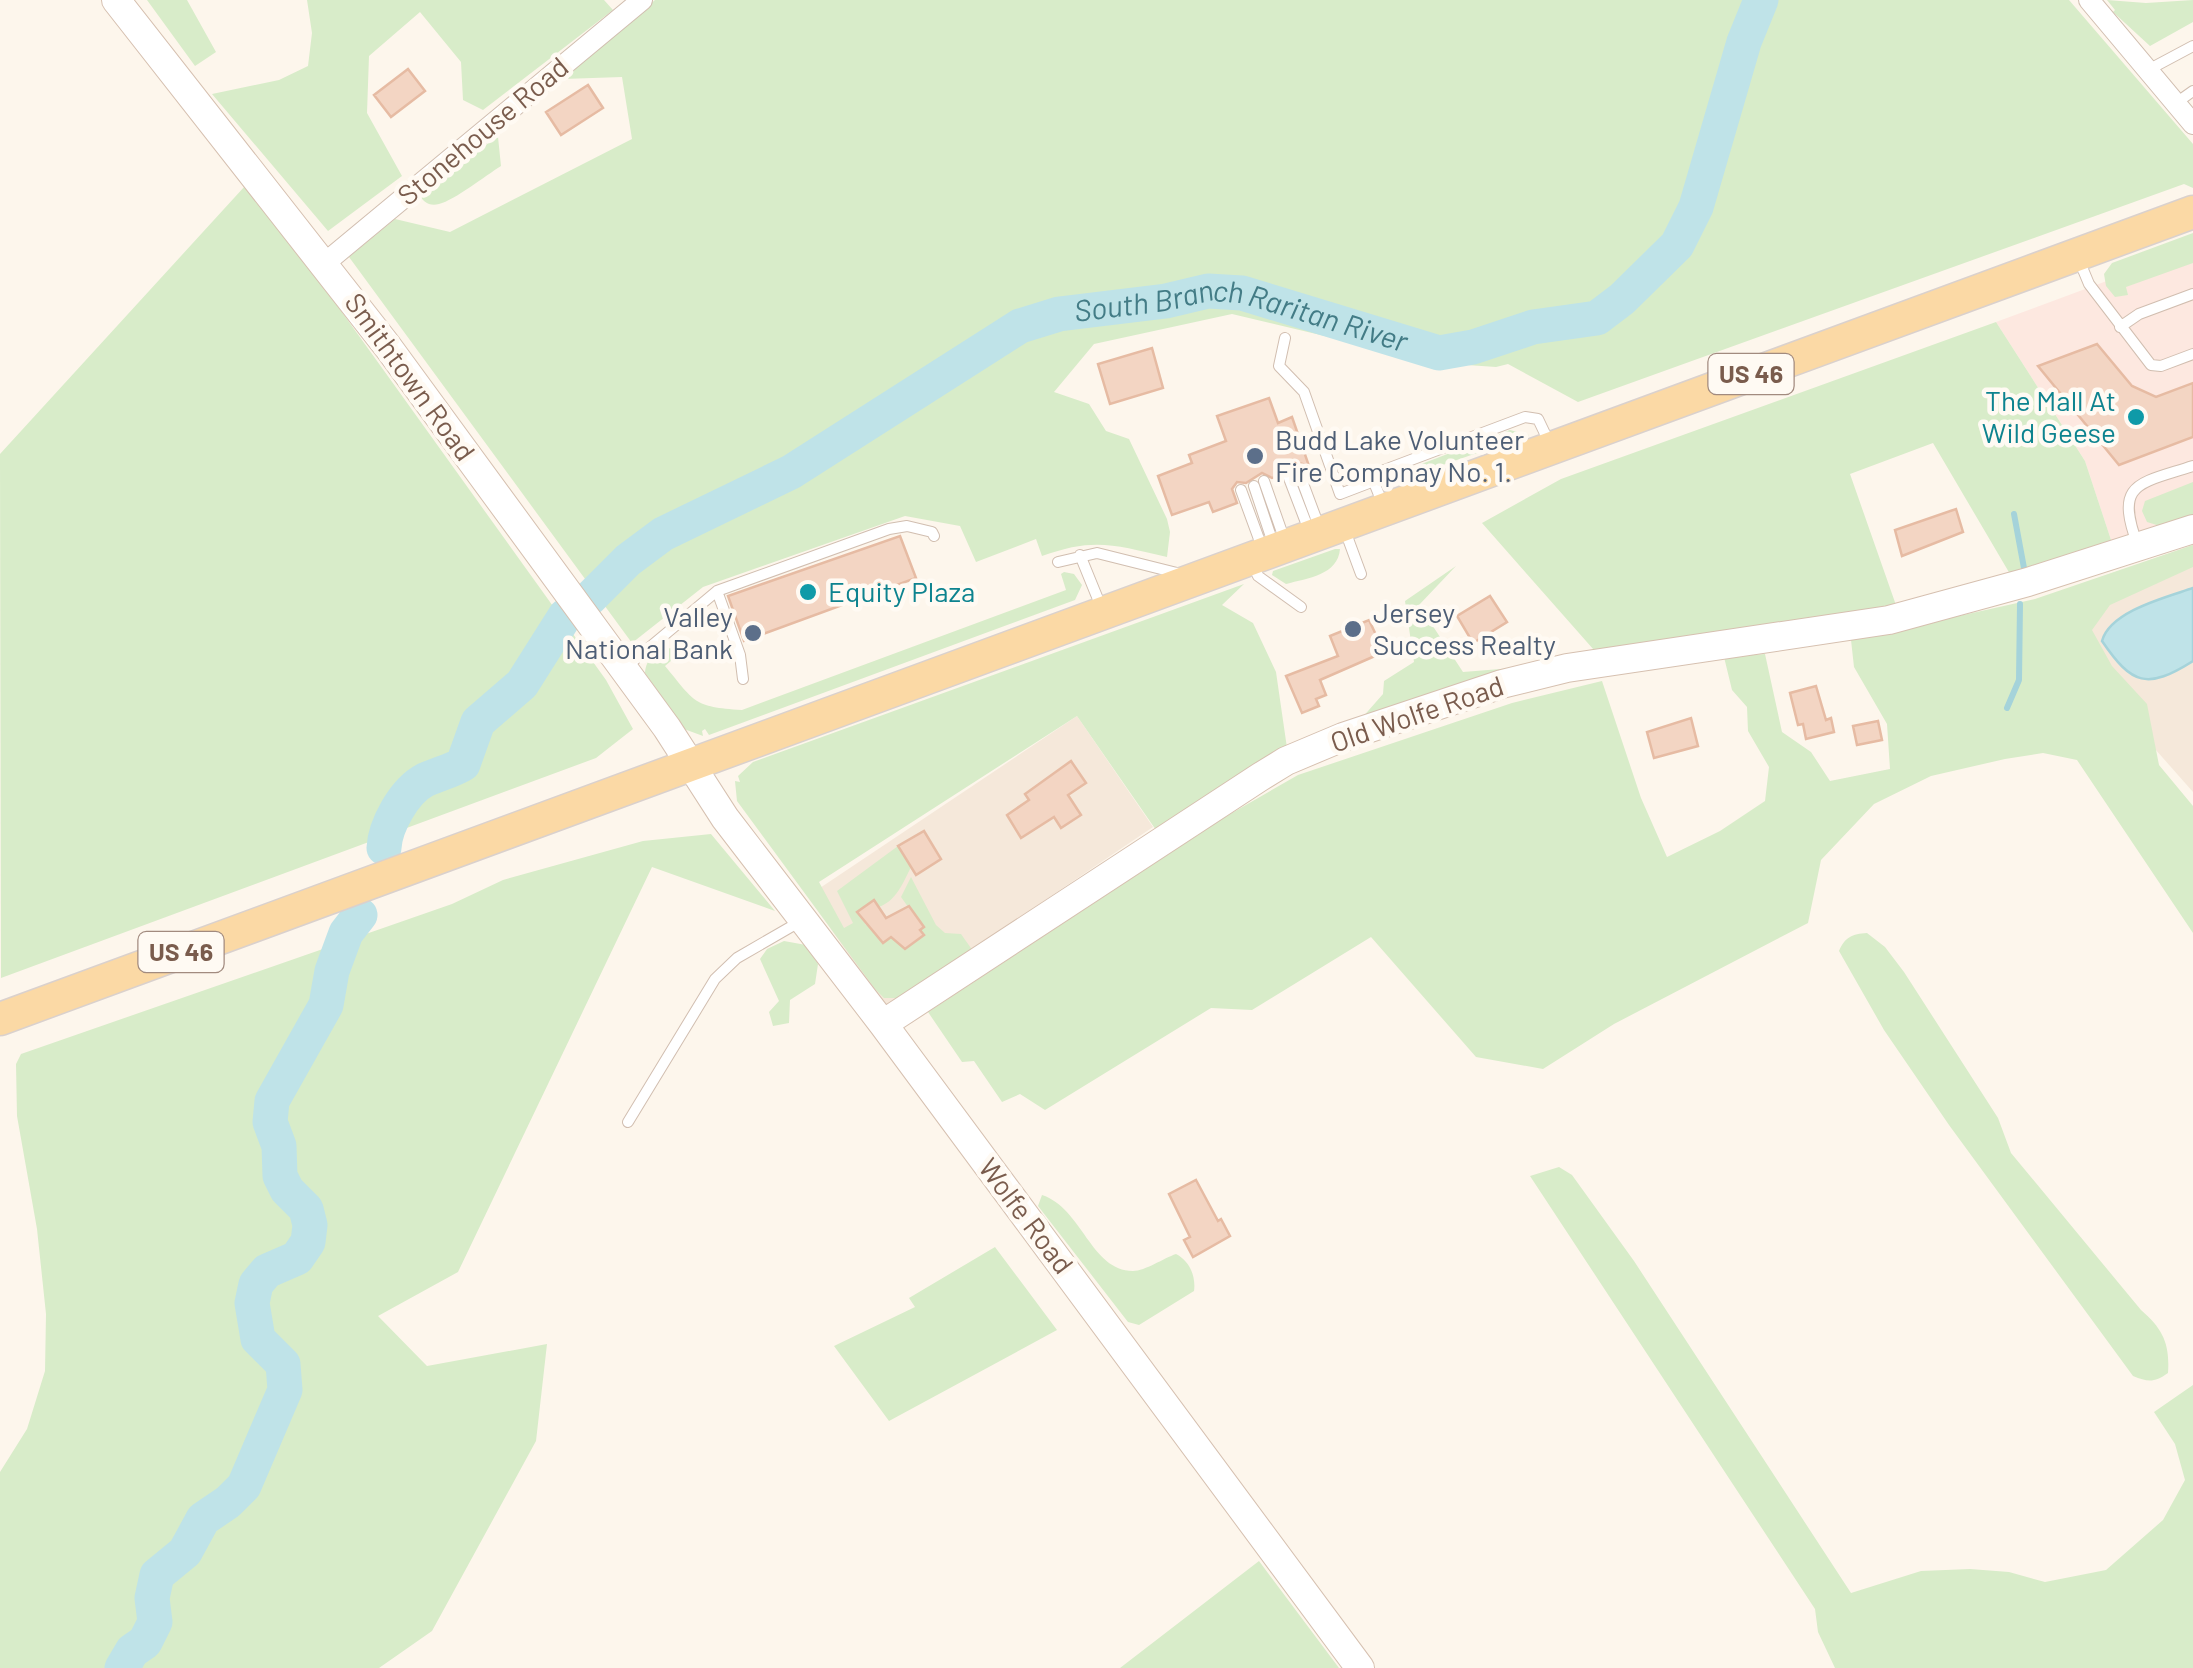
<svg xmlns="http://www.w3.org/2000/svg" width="2193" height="1668" viewBox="0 0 2193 1668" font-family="Barlow,sans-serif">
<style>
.residential{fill:#f5e8da}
.commercial{fill:#fde8e0}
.green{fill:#d8ecc9}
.water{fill:#bfe3e8;stroke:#a5d3da;stroke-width:2.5}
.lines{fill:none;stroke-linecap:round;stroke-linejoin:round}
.stream{stroke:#a5d3da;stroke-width:6}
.river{stroke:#bfe3e8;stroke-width:35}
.building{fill:#f3d5c3;stroke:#e6bba3;stroke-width:2.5}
.lane-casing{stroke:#d1beb0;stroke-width:12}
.street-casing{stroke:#d1beb0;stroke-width:22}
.secondary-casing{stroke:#d6c0b0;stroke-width:30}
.primary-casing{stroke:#dad1cd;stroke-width:35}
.lane{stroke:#fff;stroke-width:10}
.street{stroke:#fff;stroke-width:20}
.secondary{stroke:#fff;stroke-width:28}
.primary{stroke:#fbd9a5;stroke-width:32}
.culture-dot{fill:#0f9aa8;stroke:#fffaf3;stroke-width:4}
.service-dot{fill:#5c6f8a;stroke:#fffaf3;stroke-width:4}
.labels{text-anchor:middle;stroke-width:9;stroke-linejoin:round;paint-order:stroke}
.shield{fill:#fffaf3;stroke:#a28b7f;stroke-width:2.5}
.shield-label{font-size:25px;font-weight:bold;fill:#7a5c4d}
.street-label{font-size:28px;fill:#7a5c4d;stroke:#fffaf3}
.culture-label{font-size:28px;fill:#0d838f;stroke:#fffaf3;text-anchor:end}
.service-label{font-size:28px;fill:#4e5e75;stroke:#fffaf3;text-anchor:start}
.water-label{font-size:30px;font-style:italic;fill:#437c86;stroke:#fffaf3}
</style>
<rect width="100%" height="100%" fill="#fdf6ec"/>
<path class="residential" d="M2193,545V792L2110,698L2044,597Z
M1077,716L1153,827L886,1008L808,896Z"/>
<path class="commercial" d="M2193,249V518L2112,543L2085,461L1996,322Z"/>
<path class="green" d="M147,0H187L216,52L195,66Z
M307,0H604L613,10L483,110L463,100L461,62L420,12L369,56L367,113L402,176L328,231L212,94L279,80L308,66L312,33Z
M655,0H2069L2193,144V188L2184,184L1578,402L1508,364L1496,367L1438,363L1232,314L1094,344L1054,392L1089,404L1106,431L1129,439L1167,519L1170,532L1167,557C1115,545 1094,537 1042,556L1036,539L976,562L960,526L905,516L703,587L632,643L349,257L395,219L450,232L632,139L622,77L563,79Z
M2107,0L2146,3L2193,0V22L2150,46L2113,12L2115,10Z
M498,137L501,166C485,176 455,200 439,204C429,207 423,201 419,195L445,171Z
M245,186L316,276L606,680L633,729L596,758L1,978L0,454Z
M2193,233V263L2126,287L2128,295L2115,297L2106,286L2104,274L2112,263Z
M1996,322L2085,461L2112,543L2010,574L1933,443L1850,474L1897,608L1601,658L1482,523L1561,479Z
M1510,430L1529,435L1405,478L1398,477V473Z
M2193,482V517L2163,527L2147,522L2142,511L2145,501Z
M2193,545V567L2110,605L2092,630L2112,666L2147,704L2159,765L2193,806V933L2077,760L2043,753L2005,759L1931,776L1874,804L1821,860L1808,923L1614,1024L1543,1069L1476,1057L1371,937L1252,1010L1211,1008L1045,1110L1020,1094L1002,1102L974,1061L962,1062L928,1012L1225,817L1298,775L1512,703L1602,681L1641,798L1667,857L1720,831L1765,801L1769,767L1748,731L1747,707L1732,690L1724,657L1765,654L1782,732L1811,752L1830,781L1890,769L1887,724L1854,667L1851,640L2035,599Z
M1335,549H1340C1338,575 1308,578 1286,584L1272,575L1273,571Z
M1456,566L1419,605L1463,672L1513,668L1361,719L1383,694L1384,681L1414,662L1405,601Z
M1064,572L1074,574L1082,585L1075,600L709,735L705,729L702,731L703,736L684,729L645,673C646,657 660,645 676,649L679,654L665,666C695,702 693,707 742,710L1066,590L1061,574Z
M1244,584L1222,605L1253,623L1276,672L1287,748L1156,830L1077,716L819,882L844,928L853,923L837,891L898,846L911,867C896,898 892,906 858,913L866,925L869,924L883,943L891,937L905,949L924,936L920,930L923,928L901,897L911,877L936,925L945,933L961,934L973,951L901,998H884L875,989L737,801L735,781L740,782L738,776L753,762Z
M711,834L775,911L652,867L458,1272L378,1316L427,1366L547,1344L536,1441L432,1631L379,1668H0V1472L27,1429L45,1371L46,1314L37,1229L17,1116L16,1064L21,1054L452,904L503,880L643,841Z
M1867,933L1885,947L1904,972L1998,1118L2011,1153L2141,1310C2163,1329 2170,1344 2168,1373C2154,1383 2148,1382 2133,1376L1949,1125L1884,1030L1839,951C1845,937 1852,934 1867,933Z
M784,941L806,945L818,964L815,984L790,1000L789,1023L773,1026L769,1012L779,1001L760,959L767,949Z
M1559,1167L1572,1175L1634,1261L1851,1593L1921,1571L1970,1569L2009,1572L2045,1582L2106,1570L2163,1520L2185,1480L2175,1444L2154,1412L2193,1385V1668H1835L1818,1632L1815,1609L1530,1176Z
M1042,1195C1082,1208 1091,1271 1133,1271C1145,1271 1164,1258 1176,1254C1190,1261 1196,1277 1194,1291L1139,1325L1128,1322L1038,1206Z
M995,1247L1057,1330L889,1421L834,1346L915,1307L909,1298Z
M1259,1561L1339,1668H1120Z"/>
<path class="water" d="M2193,588V661C2147,690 2132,685 2102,641C2110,611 2167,597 2193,588Z"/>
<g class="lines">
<path class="stream" d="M2014,514L2024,568
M2007,708L2019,680L2020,604"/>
<g class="river">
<path id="s1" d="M590,598L628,560L663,534L791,472L1020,326L1059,314L1166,301L1208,291L1242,293L1439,353L1473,347L1533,327L1597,318L1622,299L1677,245L1696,207L1744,42L1761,0"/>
<path d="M384,848C385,826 404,791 425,780C438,774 452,771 463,764L478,722L522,684L565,616"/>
<path d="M122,1668L132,1651L145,1642L155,1622L152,1598L157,1575L185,1552L203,1519L228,1502L244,1486L285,1390L283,1364L258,1339L252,1303L256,1284L267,1271L297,1258L308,1242L310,1225L306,1209L287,1190L280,1176L279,1146L270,1122L272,1101L326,1005L332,971L346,933L360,915"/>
</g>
</g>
<path class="building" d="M408,69L425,91L391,117L374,95Z
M588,85L603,108L561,135L546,112Z
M2097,344L2132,386L2156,397L2193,383V437L2119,465L2038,366Z
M1152,348L1163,388L1110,404L1098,364Z
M1269,398L1278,423L1292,417L1309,466L1296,462L1281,467L1279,476L1272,478L1262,473L1246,483L1237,482L1232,489L1237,503L1213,512L1209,502L1172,515L1158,476L1192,463L1189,455L1226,441L1217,416Z
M1956,509L1963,532L1902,556L1895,530Z
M900,536L916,578L744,641L728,596Z
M1490,596L1507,622L1473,643L1457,616Z
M1369,620L1384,652L1320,680L1326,695L1316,699L1319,706L1302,713L1286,676L1338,656L1330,636Z
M1816,686L1826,720L1831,718L1834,732L1806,739L1803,724L1798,725L1790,693Z
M1691,718L1698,746L1654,758L1647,732Z
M1878,721L1882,740L1857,745L1853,726Z
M1071,761L1086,783L1068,795L1081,815L1061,828L1054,817L1021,838L1007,815L1029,800L1025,794Z
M924,831L941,859L916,875L898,846Z
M874,900L886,918L909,906L924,927L920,930L924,935L905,949L891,937L883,943L857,912Z
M1196,1180L1218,1221L1221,1219L1230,1236L1193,1257L1184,1240L1190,1237L1169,1194Z"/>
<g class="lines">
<defs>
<path id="lane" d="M2148,70L2193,46
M2176,103L2193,91
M2079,260L2089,284L2151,365L2161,366L2193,354
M2120,327L2139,314L2193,294
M1285,338L1279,366L1304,392L1340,494L1374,481
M1298,470L1320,529
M1287,473L1310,533
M1264,481L1285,541
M1254,486L1274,546
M1241,490L1263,550
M1384,507L1371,475L1525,417L1538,419L1549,442
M1344,528L1361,574
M2138,546C2114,482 2138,484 2193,466
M1080,555L1102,609
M1058,562L1097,553L1181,574
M1253,564L1258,576L1301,607
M717,591L740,655L743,679
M626,667L717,591L889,529L907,526L932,532L934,536
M628,1122L715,979L737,958L801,921"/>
<path id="street" d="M2089,0L2193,124
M325,263L642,0"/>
<path id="secondary" d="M116,0L388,347L667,728L725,818L883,1024L1360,1668
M883,1024L1260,777L1286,761L1343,737L1502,684L1567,668L1889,620L2028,582L2193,529"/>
<path id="primary" d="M0,1019L2193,212"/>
</defs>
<use href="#lane" class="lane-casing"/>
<use href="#street" class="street-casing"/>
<use href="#secondary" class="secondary-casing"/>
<use href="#primary" class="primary-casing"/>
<use href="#lane" class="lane"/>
<use href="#street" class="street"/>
<use href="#secondary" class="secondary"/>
<use href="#primary" class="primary"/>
</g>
<g class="culture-dot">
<circle cx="2136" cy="417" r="10"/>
<circle cx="808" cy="592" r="10"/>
</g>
<g class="service-dot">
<circle cx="1255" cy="456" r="10"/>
<circle cx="1353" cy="629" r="10"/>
<circle cx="753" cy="633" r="10"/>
</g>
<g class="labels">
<g class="shield">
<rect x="1708.5" y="354" width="85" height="40" rx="8"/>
<rect x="138.5" y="932" width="85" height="40" rx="8"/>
</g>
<g class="shield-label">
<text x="1751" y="383">US 46</text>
<text x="181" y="961">US 46</text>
</g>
<g class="street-label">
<text transform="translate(483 131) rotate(-40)" y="10">Stonehouse Road</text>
<text transform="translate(410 377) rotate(54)" y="10">Smithtown Road</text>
<text transform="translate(1417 714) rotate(-19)" y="10">Old Wolfe Road</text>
<text transform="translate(1026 1216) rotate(53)" y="10">Wolfe Road</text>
</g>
<g class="culture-label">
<text x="2116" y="411">The Mall At<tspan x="2116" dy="32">Wild Geese</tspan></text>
<text x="828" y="602" text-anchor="start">Equity Plaza</text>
</g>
<g class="service-label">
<text x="1275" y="450">Budd Lake Volunteer<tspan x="1275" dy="32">Fire Compnay No. 1.</tspan></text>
<text x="1373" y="623">Jersey<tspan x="1373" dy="32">Success Realty</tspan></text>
<text x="733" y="627" text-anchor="end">Valley<tspan x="733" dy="32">National Bank</tspan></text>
</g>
<g class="water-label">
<text dy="10" stroke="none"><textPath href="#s1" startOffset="738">South Branch Raritan River</textPath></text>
</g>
</g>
</svg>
